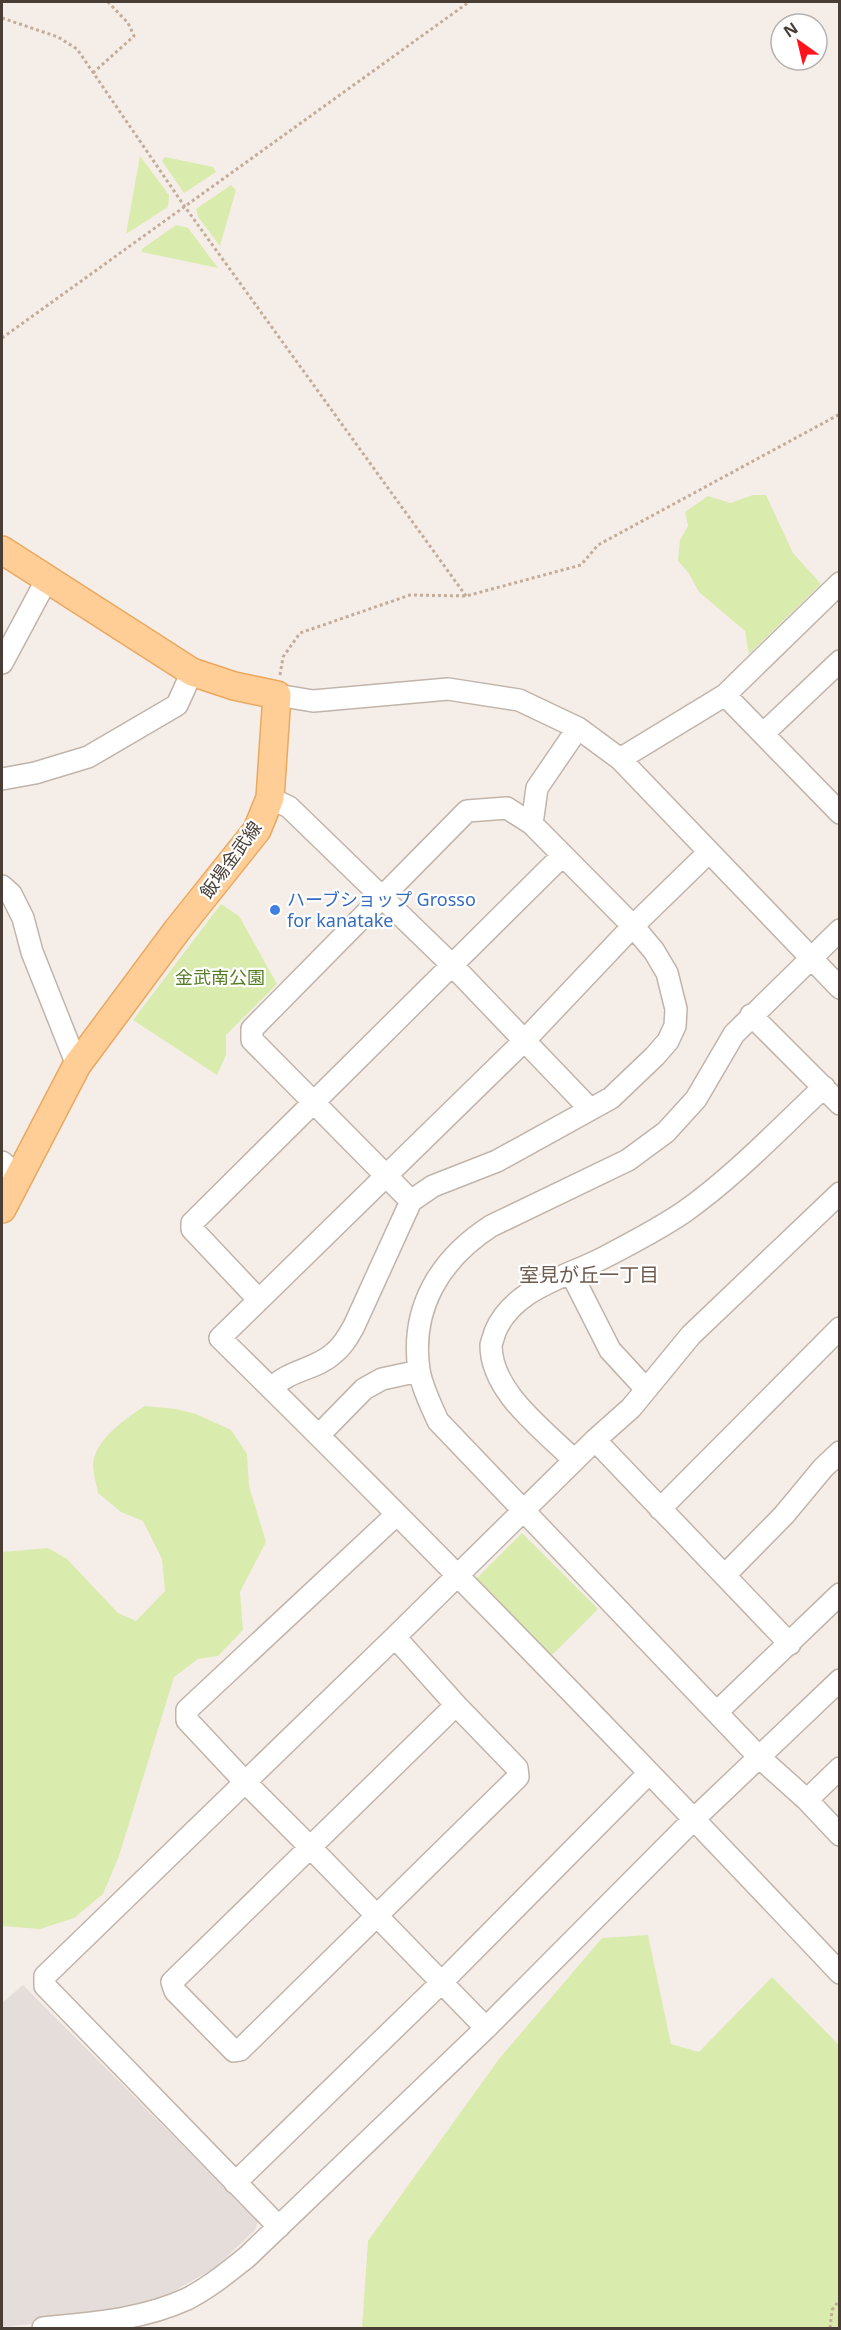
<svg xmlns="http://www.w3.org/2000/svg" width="841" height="2330" viewBox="0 0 841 2330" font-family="'Noto Sans','Noto Sans JP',sans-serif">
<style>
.industrial{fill:#e4ddd9}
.green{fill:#daebae}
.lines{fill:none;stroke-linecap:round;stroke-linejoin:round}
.minor-casing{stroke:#c1b4aa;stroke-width:24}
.major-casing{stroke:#eaa860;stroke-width:30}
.path{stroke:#c3ad9a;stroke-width:3;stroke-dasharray:3 3;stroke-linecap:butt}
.minor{stroke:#fff;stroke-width:21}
.major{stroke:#ffce96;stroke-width:27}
.shop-dot{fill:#3f7fe0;stroke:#fff;stroke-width:2}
.labels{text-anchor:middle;stroke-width:4.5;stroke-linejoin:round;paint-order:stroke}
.street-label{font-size:18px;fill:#483e36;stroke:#fff}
.shop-label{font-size:18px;fill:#366cbe;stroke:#fff;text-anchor:start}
.park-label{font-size:18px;fill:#577e26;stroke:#fff}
.neighbourhood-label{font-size:20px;fill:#6c5a4d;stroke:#fff}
</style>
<rect width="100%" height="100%" fill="#f5eee8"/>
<path class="industrial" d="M23,1985L258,2221L255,2230L216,2267L155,2302L82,2319L2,2327V2003Z"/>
<path class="green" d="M140,156L169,195L168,207L126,234Z
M165,157L213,167L216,172L184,193L162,161Z
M231,185L236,190L220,246L198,217L196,209Z
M176,225L188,228L218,268L142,252V249Z
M753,495H766L793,553L821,584L749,654L745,631L699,592L688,572L678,561L680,540L688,526L685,512L708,496L730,503Z
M221,904L239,916L277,984L226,1035V1055L217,1075L133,1020Z
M145,1406L176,1409L196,1414L231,1430L247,1454L249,1486L266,1542L240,1592L243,1630L218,1656L198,1659L174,1677L119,1856L103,1894L74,1918L40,1929L2,1926V1552L48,1548L67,1559L118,1613L136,1621L165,1591L162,1559L143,1521L121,1512L98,1493C97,1485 93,1474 93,1465C94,1440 126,1418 145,1406Z
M522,1533L598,1609L547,1660L471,1584Z
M648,1935L671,2044L699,2052L772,1977L839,2045V2328H362L368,2241L499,2059L602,1938Z"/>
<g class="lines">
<defs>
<path id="minor" d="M2,663L47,579
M277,695L313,701L448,689L519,700L578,728L620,759L840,988
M725,695L840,813
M763,734L840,661
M620,759L725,695L840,583
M2,779L35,773L88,757L177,705L192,672
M270,798L289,807L452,965L589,1108
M532,824L537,788L578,728
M708,853L633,926L524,1041L220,1338C431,1545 637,1758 840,1973
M2,886L11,894L23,918L32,952L77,1065
M840,930L734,1034L696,1099L666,1132L628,1160L491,1226C440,1259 410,1308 419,1370C422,1388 431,1405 438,1421L759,1757L807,1800L840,1835
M751,1015L840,1104
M2,1162L18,1176
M571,1273L610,1350L645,1388
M259,1300L192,1229V1223L562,856
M272,1388C290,1369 316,1370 334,1353C343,1346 349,1335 354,1326L411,1201L433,1186L497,1161L611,1098L655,1056L668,1041L675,1026L676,1009L667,973L654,951L633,926L532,824L507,808L467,811L252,1029V1040L411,1201
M319,1435L364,1389L382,1379L419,1371
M595,1440L790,1644
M574,1460C543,1429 491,1392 491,1345C492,1341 494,1336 495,1332C513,1288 567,1277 605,1257C632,1243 659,1229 684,1212C735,1176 779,1129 824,1087
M660,1509L840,1328
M396,1515L187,1710V1720L245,1782L310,1847L486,2028
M725,1575L784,1515L823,1468L840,1452
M395,1637L456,1705L517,1768L518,1777L240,2050L234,2051L175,1991L172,1982L456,1705
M717,1712L840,1594
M807,1800L840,1768
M235,2183L441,1983L649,1773
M279,2227L45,1986V1976L395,1637L595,1440L631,1408L691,1335L840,1193
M43,2328C92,2323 141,2320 187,2299C209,2288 228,2272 247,2257L486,2028L694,1819L840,1680"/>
<path id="major" d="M2,550L192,672L234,686L277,695L270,798L257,830L178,929L77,1065L2,1209"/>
</defs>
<use href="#minor" class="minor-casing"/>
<use href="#major" class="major-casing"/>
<path class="path" d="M2,18L58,37L77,49L185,207L466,596
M93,73L134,36L128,23L108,2
M2,338L469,2
M280,675L283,657L300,633L410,595L466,596L581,565L598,545L840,414
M830,2328L832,2310L840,2299"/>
<use href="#minor" class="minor"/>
<use href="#major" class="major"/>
</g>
<circle class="shop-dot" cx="275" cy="910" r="6"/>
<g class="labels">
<g class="street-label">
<text transform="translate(231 860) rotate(-54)" y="6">飯場金武線</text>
</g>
<g class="shop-label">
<text x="287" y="906">ハーブショップ Grosso<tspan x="287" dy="21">for kanatake</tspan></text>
</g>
<g class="park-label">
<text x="220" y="984">金武南公園</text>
</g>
<g class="neighbourhood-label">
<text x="589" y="1282">室見が丘一丁目</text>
</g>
</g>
<rect width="841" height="2330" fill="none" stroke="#483e36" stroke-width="6"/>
<g transform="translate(799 42) rotate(326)"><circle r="28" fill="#ffffff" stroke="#b6b2af" stroke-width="1.5"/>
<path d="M0-4.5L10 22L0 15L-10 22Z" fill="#ff141b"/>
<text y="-9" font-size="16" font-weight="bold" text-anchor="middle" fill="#483e36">N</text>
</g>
</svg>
